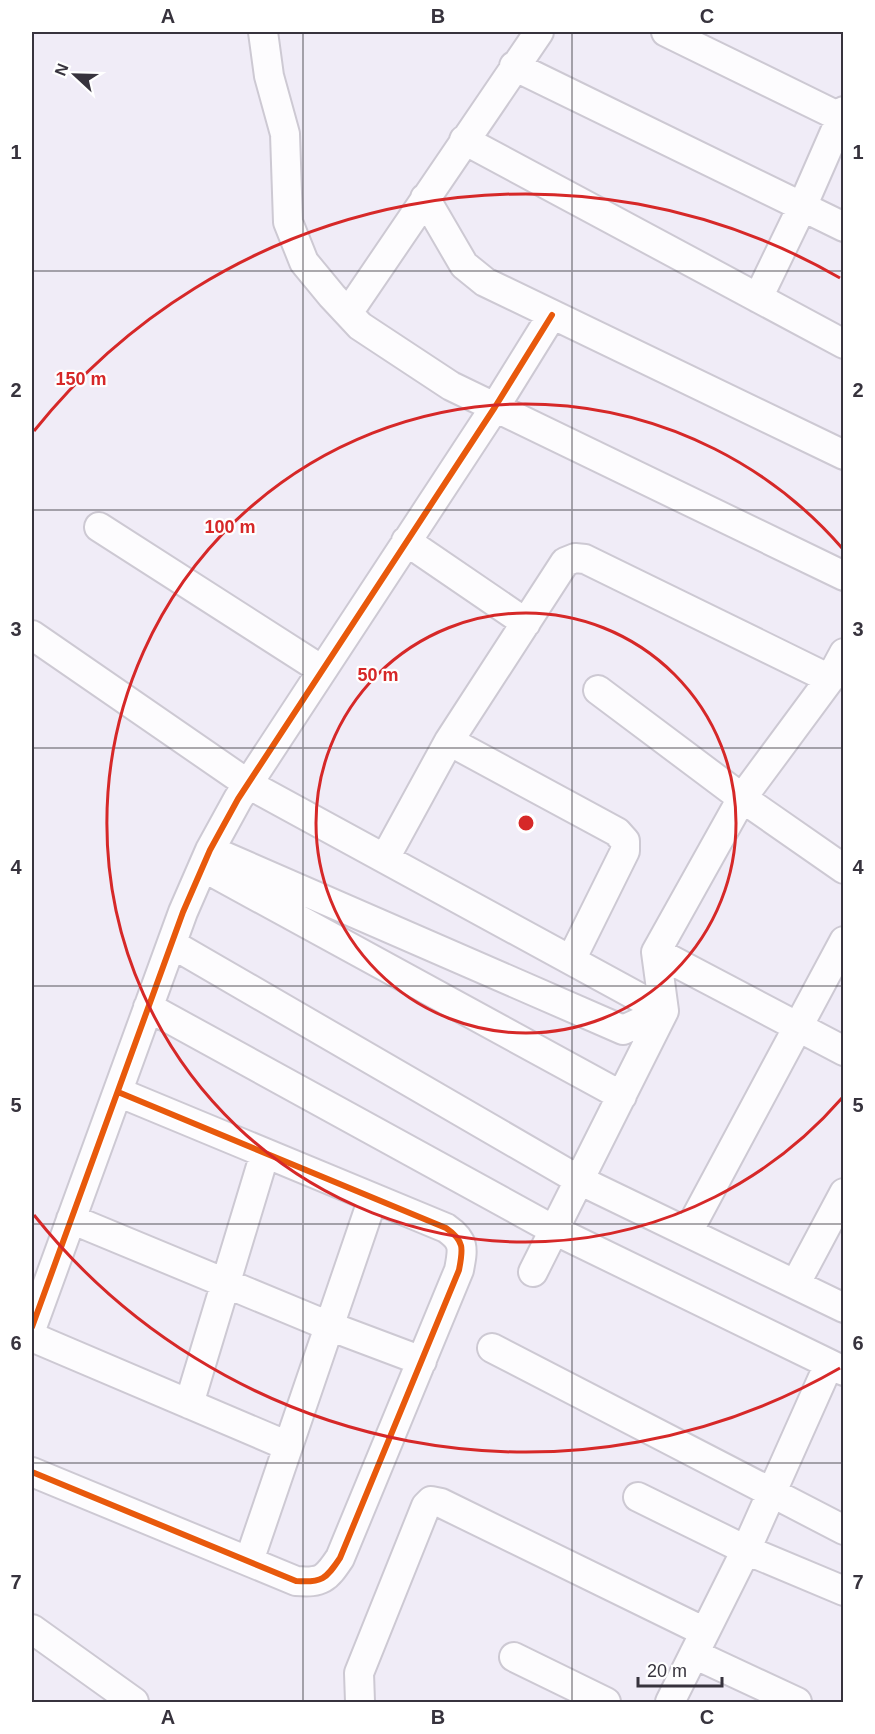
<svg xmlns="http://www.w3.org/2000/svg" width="875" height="1734" viewBox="0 0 875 1734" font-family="Helvetica,sans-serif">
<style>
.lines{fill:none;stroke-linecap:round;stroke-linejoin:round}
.minor-casing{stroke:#cdc9d3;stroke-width:32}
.minor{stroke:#fdfcfe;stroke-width:28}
.cycleway-casing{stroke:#fff;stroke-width:10}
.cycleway{stroke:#e8590c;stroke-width:6}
.grid{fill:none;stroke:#37333d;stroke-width:1.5;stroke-opacity:0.55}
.ring{fill:none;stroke:#d62828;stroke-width:3}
.centre{fill:#d62828;stroke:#fff;stroke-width:3}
.ring-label{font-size:18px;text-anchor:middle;font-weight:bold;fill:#d62828;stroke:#fff;stroke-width:4.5;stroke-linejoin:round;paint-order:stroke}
.neatline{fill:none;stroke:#37333d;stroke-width:2}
.grid-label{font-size:20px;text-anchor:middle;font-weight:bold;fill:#37333d}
</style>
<rect width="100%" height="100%" fill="#f0ecf7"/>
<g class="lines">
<defs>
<path id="minor" d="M263,32L269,76L285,134L288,222L304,262L332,296L360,326L451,386L844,576
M666,32L844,119
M514,66L844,227
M464,140L844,344
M425,198L464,265L485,282L844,455
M758,298L802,207L844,111
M348,313L539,32
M99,527L322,670
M406,541L526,623
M32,635L248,784L664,1011
M598,690L742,798L844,869
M449,741L617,832L625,841V851L571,960
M210,850L623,1030L664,1011
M385,858L449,741L565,562L575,558L585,559L830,679
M203,867L622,1096
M172,944L579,1180L844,1308
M656,952L844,1051
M148,1007L554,1230L844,1371
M71,1219L329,1326L422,1361
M688,1232L844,941
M533,1272L664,1011L656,952L742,798L830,679L844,653
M796,1283L844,1193
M32,1327L183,912L210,850L238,799L495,407L552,315
M32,1337L288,1446
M492,1348L844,1530
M189,1404L265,1153
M32,1472L296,1581C322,1583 326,1579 340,1558L459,1270C463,1249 465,1241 446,1228L118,1092
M638,1497L746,1550L844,1591
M249,1561L373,1198
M32,1629L134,1702
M694,1654L797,1702
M514,1657L606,1702
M360,1702L359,1673L426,1506L431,1501L441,1503L705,1632
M670,1702L746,1550L829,1364"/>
</defs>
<use href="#minor" class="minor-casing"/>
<use href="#minor" class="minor"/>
<defs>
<path id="cycleway" d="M32,1327L183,912L210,850L238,799L495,407L552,315
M32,1472L296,1581C322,1583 326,1579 340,1558L459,1270C463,1249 465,1241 446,1228L118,1092"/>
</defs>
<use href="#cycleway" class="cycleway-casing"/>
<use href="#cycleway" class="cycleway"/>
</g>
<path class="grid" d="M303,32V1702M572,32V1702M32,271H844M32,510H844M32,748H844M32,986H844M32,1224H844M32,1463H844"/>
<g class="ring">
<circle cx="526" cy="823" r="210"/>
<path d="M842 1098A419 419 0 1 1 842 548"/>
<path d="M840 1368A629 629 0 0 1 34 1215M34 431A629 629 0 0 1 840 278"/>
</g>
<circle cx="526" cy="823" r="9" class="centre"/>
<g class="ring-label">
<text x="81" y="385">150 m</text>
<text x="230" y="533">100 m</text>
<text x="378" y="681">50 m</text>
</g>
<rect width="875" height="1734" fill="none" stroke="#ffffff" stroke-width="66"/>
<g transform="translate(75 75) rotate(292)" stroke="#ffffff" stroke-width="4.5" paint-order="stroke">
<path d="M0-4.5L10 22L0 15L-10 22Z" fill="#37333d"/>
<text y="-9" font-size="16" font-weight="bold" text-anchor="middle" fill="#37333d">N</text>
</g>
<path d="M638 1677v9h84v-9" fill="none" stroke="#37333d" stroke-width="3"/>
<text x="647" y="1677" font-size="18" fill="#37333d" stroke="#ffffff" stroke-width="4.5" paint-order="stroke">20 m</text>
<rect x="33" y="33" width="809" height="1668" class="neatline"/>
<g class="grid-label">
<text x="168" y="23">A</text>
<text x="438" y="23">B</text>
<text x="707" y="23">C</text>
<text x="16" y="159">1</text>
<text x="858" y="159">1</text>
<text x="16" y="397">2</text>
<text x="858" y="397">2</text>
<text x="16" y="636">3</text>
<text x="858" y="636">3</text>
<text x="16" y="874">4</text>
<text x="858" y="874">4</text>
<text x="16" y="1112">5</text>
<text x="858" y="1112">5</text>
<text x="16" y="1350">6</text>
<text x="858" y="1350">6</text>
<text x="16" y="1589">7</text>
<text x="858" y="1589">7</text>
<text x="168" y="1724">A</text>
<text x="438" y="1724">B</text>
<text x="707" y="1724">C</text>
</g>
</svg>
